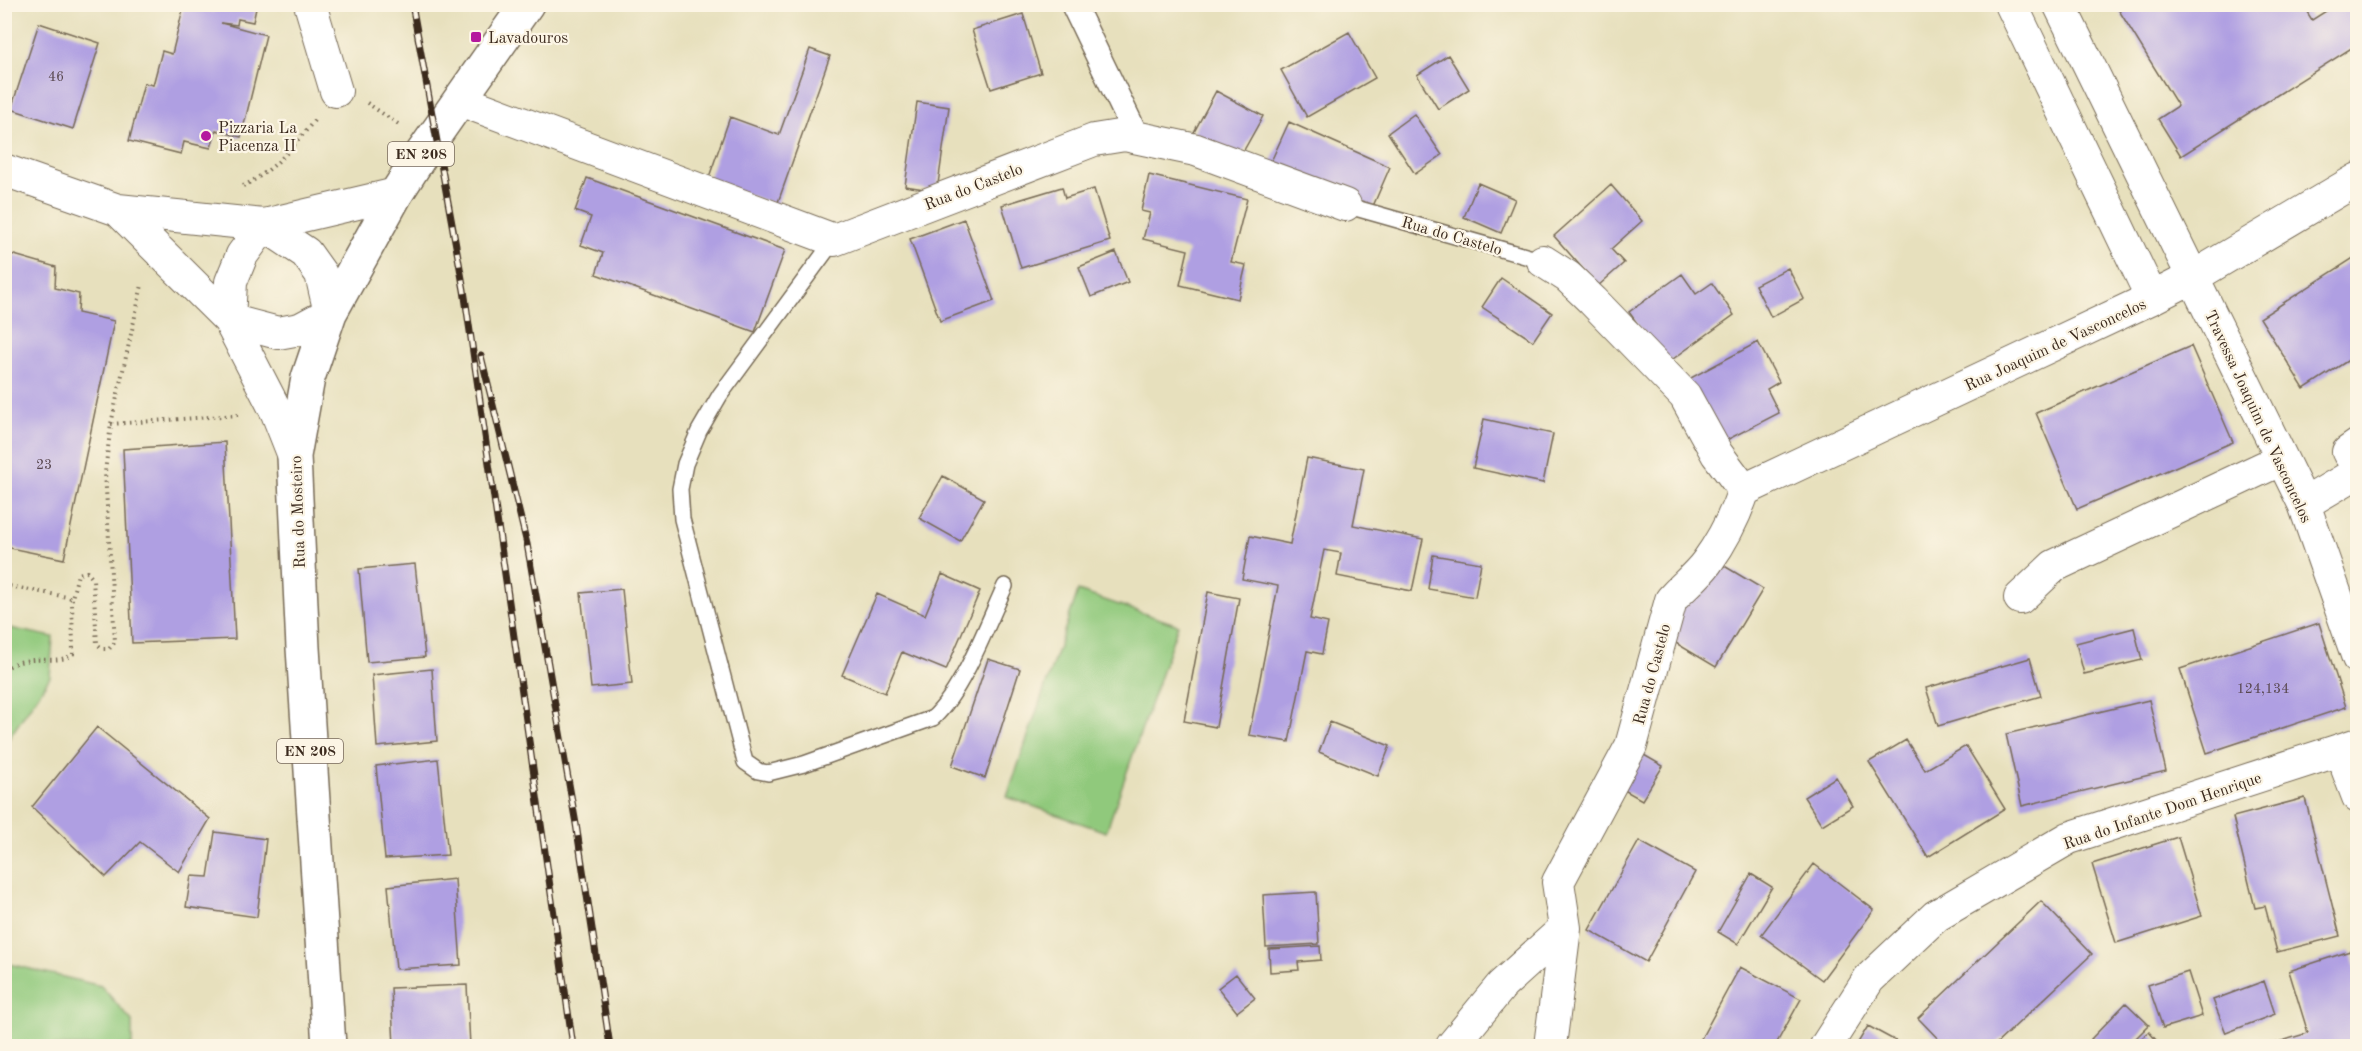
<svg xmlns="http://www.w3.org/2000/svg" width="2362" height="1051" viewBox="0 0 2362 1051" font-family="'Old Standard TT',serif">
<style>
.green{fill:#90c97c;stroke:#667a4d;stroke-width:1.5}
.building{fill:#af9fe2}
.lines{fill:none;stroke-linecap:round;stroke-linejoin:round}
.service-casing{stroke:#776a56;stroke-width:18}
.pedestrian-casing{stroke:#776a56;stroke-width:27}
.minor-casing{stroke:#776a56;stroke-width:34}
.primary-casing{stroke:#776a56;stroke-width:36}
.path{stroke:#776a56;stroke-width:4;stroke-dasharray:1.5 4.5;stroke-linecap:butt}
.service{stroke:#fff;stroke-width:15}
.pedestrian{stroke:#fff;stroke-width:24}
.minor{stroke:#fff;stroke-width:32}
.primary{stroke:#fff;stroke-width:33}
.rail-casing{stroke:#3b2a1e;stroke-width:7}
.rail{stroke:#fcf5e5;stroke-width:4.5;stroke-dasharray:14;stroke-linecap:butt}
.poi-dot{fill:#b5179e;stroke:#fcf5e5;stroke-width:2}
.labels{text-anchor:middle;stroke-width:4.5;stroke-linejoin:round;paint-order:stroke}
.number-label{font-size:14px;fill:#58474f}
.shield{fill:#fcf5e5;stroke:#75675a;stroke-width:1.5}
.shield-label{font-size:15px;font-weight:bold;fill:#3b2a1e}
.poi-label{font-size:16px;fill:#3b2a1e;stroke:#fcf5e5;text-anchor:start}
.street-label{font-size:16px;fill:#3b2a1e;stroke:#fcf5e5}
</style>
<rect width="100%" height="100%" fill="#fcf5e5"/>
<filter id="ink" filterUnits="userSpaceOnUse"><feTurbulence type="fractalNoise" baseFrequency=".0167" numOctaves="2"/><feDisplacementMap in="SourceGraphic" scale="12" xChannelSelector="R" yChannelSelector="G"/><feConvolveMatrix kernelMatrix="1 2 1 2 8 2 1 2 1" color-interpolation-filters="sRGB"/></filter>
<filter id="wash" filterUnits="userSpaceOnUse"><feTurbulence type="fractalNoise" baseFrequency=".008" numOctaves="4" result="noise"/><feDisplacementMap in="SourceGraphic" scale="24" xChannelSelector="R" yChannelSelector="G"/><feGaussianBlur stdDeviation="1.35" result="paint"/><feColorMatrix in="noise" values="0 0 0 0 0 0 0 0 0 0 0 0 0 0 0 0 0 1.4 0 .05"/><feComposite in="paint" operator="in"/></filter>
<g filter="url(#wash)">
<rect width="100%" height="100%" fill="#e7e0bd"/>
<path class="green" d="M1078,591L1178,625L1106,832L1007,797Z
M5,627L53,637L50,677L5,744Z
M5,963L101,986L132,1021V1046H5Z"/>
<g id="blocks">
<path class="building" d="M215,4H257L253,22L238,19L237,25L221,23L266,35L241,137L216,130L211,148L184,142L181,154L129,141L144,83L153,85L162,51L172,54L184,5L214,12Z
M2115,4H2302L2312,20L2337,4H2358V54L2353,47L2181,156L2158,119L2178,106Z
M1023,14L1041,73L991,89L972,30Z
M39,23L100,43L73,129L11,109Z
M1349,32L1375,78L1307,117L1281,70Z
M810,49L830,56L777,205L708,180L730,117L779,135Z
M1448,55L1469,89L1438,109L1417,75Z
M1216,91L1263,116L1239,159L1193,134Z
M917,102L949,107L937,191L905,186Z
M1414,114L1442,155L1415,174L1388,133Z
M1289,122L1390,167L1370,213L1268,168Z
M1149,175L1247,199L1231,262L1246,265L1238,299L1180,285L1188,250L1143,239L1150,213L1141,211Z
M587,178L785,250L755,332L596,274L603,253L581,245L591,217L575,211Z
M1478,183L1515,199L1501,233L1464,217Z
M1611,185L1642,221L1611,249L1624,263L1598,286L1554,236Z
M1062,187L1065,198L1094,189L1110,241L1021,268L1002,205Z
M964,219L994,301L940,321L910,239Z
M4,252L56,267L55,288L79,294L78,313L114,321L64,559L5,547V381L9,359L4,358Z
M1116,252L1128,282L1091,297L1079,267Z
M2358,255V354L2304,389L2260,318Z
M1788,268L1804,299L1771,317L1755,285Z
M1682,274L1696,294L1712,283L1734,315L1666,364L1629,312Z
M1501,278L1552,313L1533,341L1482,307Z
M1758,342L1779,382L1767,389L1779,413L1719,444L1687,380Z
M2191,346L2233,442L2077,509L2036,413Z
M1484,419L1553,434L1543,483L1473,468Z
M225,442L235,639L132,643L123,449Z
M1307,458L1364,469L1353,525L1423,539L1412,591L1337,576L1341,553L1324,550L1310,619L1328,623L1322,654L1307,651L1289,742L1249,735L1278,586L1242,579L1250,536L1290,544Z
M943,476L984,499L960,541L919,518Z
M1433,555L1481,563L1475,597L1428,589Z
M1711,558L1763,589L1716,667L1664,636Z
M415,564L425,657L367,662L359,569Z
M942,574L980,591L946,670L902,652L885,693L842,675L877,594L925,615Z
M622,589L632,684L591,688L581,593Z
M1208,592L1239,598L1216,727L1184,721Z
M2319,623L2346,707L2207,753L2180,669Z
M2134,628L2142,660L2084,674L2076,643Z
M2030,658L2041,696L1938,726L1926,688Z
M988,659L1020,669L985,778L952,766Z
M432,669L437,741L377,747L372,675Z
M2149,700L2166,771L2022,806L2006,734Z
M1330,722L1390,746L1378,776L1319,752Z
M97,727L210,819L179,872L140,842L106,877L32,807Z
M1906,740L1925,770L1966,746L2005,809L1928,857L1869,762Z
M1637,751L1663,766L1642,800L1617,786Z
M438,759L448,855L385,859L376,766Z
M1836,777L1853,806L1822,825L1804,797Z
M2305,798L2340,936L2277,952L2265,906L2255,908L2233,817Z
M215,832L266,839L257,917L186,907L191,876L208,877Z
M2178,837L2202,916L2116,943L2092,864Z
M1639,841L1695,872L1646,962L1589,930Z
M1814,864L1874,910L1822,980L1761,935Z
M1751,874L1772,887L1738,944L1718,932Z
M455,879L461,965L396,969L388,886Z
M1316,892L1319,944L1266,947L1263,895Z
M2041,901L2092,954L1994,1046H1945L1918,1018Z
M1320,946L1321,960L1298,962L1299,970L1270,972L1269,949Z
M2350,951L2358,974V1046H2276L2275,1043L2308,1033L2289,971Z
M1740,967L1801,999L1775,1046H1697Z
M2188,972L2202,1016L2163,1028L2148,985Z
M1236,974L1255,998L1237,1012L1218,988Z
M2264,981L2275,1014L2226,1033L2213,1000Z
M467,985L470,1046H394L391,988Z
M2126,1003L2149,1025L2128,1046H2099L2091,1039Z
M1868,1026L1905,1046H1856Z
M2149,1032L2156,1040L2150,1046H2132Z"/>
</g>
</g>
<g filter="url(#ink)">
<use href="#blocks" fill-opacity="0" stroke="#776a56" stroke-width="1.5"/>
<g class="lines">
<defs>
<path id="service" d="M1345,205L1543,261
M834,240L720,395L699,431L685,464L680,489L682,519L745,762L758,771L768,773L804,764L933,718C963,690 987,625 1005,586"/>
<path id="pedestrian" d="M1073,4L1137,137"/>
<path id="minor" d="M310,4L336,91
M2011,4L2152,298
M2059,4L2304,504L2358,658
M460,100L834,240L1094,140L1125,135L1196,150L1345,205
M4,170L118,210L264,225L396,194
M118,210L229,320L277,413L294,456
M264,225L306,253L321,274L330,313L300,329L278,333L229,320L231,282L242,255Z
M1543,261L1568,277L1593,301L1685,396L1717,454L1744,490
M2358,445L2348,452L2358,467
M1744,490L2152,298L2193,277L2358,179
M2304,504L2358,472
M2020,598L2054,566L2282,459
M2340,750L2358,797
M1452,1046L1502,985L1565,928
M1550,1046L1565,928L1558,882L1631,746L1671,600C1682,587 1697,576 1707,562C1723,540 1735,516 1744,490
M1826,1046L1869,979L1936,916L2069,838L2358,744"/>
<path id="primary" d="M329,1046L303,648L294,456L308,378L330,313L396,194L421,155L527,4"/>
</defs>
<use href="#service" class="service-casing"/>
<use href="#pedestrian" class="pedestrian-casing"/>
<use href="#minor" class="minor-casing"/>
<use href="#primary" class="primary-casing"/>
<path class="path" d="M367,103L398,124
M243,186C274,171 295,145 316,118
M111,424L238,415
M4,585L72,598L78,574L87,572L93,579L97,644L103,649H109L115,642L105,472L111,424L142,285
M4,670C27,651 57,667 73,654L72,598"/>
<use href="#service" class="service"/>
<use href="#pedestrian" class="pedestrian"/>
<use href="#minor" class="minor"/>
<use href="#primary" class="primary"/>
<defs>
<path id="rail" d="M412,4L464,290L573,1046
M481,356L527,544L576,824L610,1046"/>
</defs>
<use href="#rail" class="rail-casing"/>
<use href="#rail" class="rail"/>
</g>
</g>
<g class="poi-dot">
<rect x="470" y="31" width="12" height="12" rx="3"/>
<circle cx="206" cy="136" r="6"/>
</g>
<g class="labels">
<g class="number-label">
<text x="56" y="81">46</text>
<text x="44" y="469">23</text>
<text x="2263" y="693">124,134</text>
</g>
<g class="shield">
<rect x="388" y="142" width="66" height="24" rx="4.5"/>
<rect x="277" y="739" width="66" height="24" rx="4.5"/>
</g>
<g class="shield-label">
<text x="421" y="159">EN 208</text>
<text x="310" y="756">EN 208</text>
</g>
<g class="poi-label">
<text x="488" y="43">Lavadouros</text>
<text x="218" y="133">Pizzaria La<tspan x="218" dy="18">Piacenza II</tspan></text>
</g>
<g class="street-label">
<text transform="translate(973 186) rotate(-21)" y="6">Rua do Castelo</text>
<text transform="translate(1452 235) rotate(16)" y="6">Rua do Castelo</text>
<text transform="translate(2055 344) rotate(-25)" y="6">Rua Joaquim de Vasconcelos</text>
<text transform="translate(2259 416) rotate(65)" y="6">Travessa Joaquim de Vasconcelos</text>
<text transform="translate(297 512) rotate(-92)" y="6">Rua do Mosteiro</text>
<text transform="translate(1651 674) rotate(-75)" y="6">Rua do Castelo</text>
<text transform="translate(2162 810) rotate(-19)" y="6">Rua do Infante Dom Henrique</text>
</g>
</g>
<rect width="2362" height="1051" fill="none" stroke="#fcf5e5" stroke-width="24"/>
</svg>
